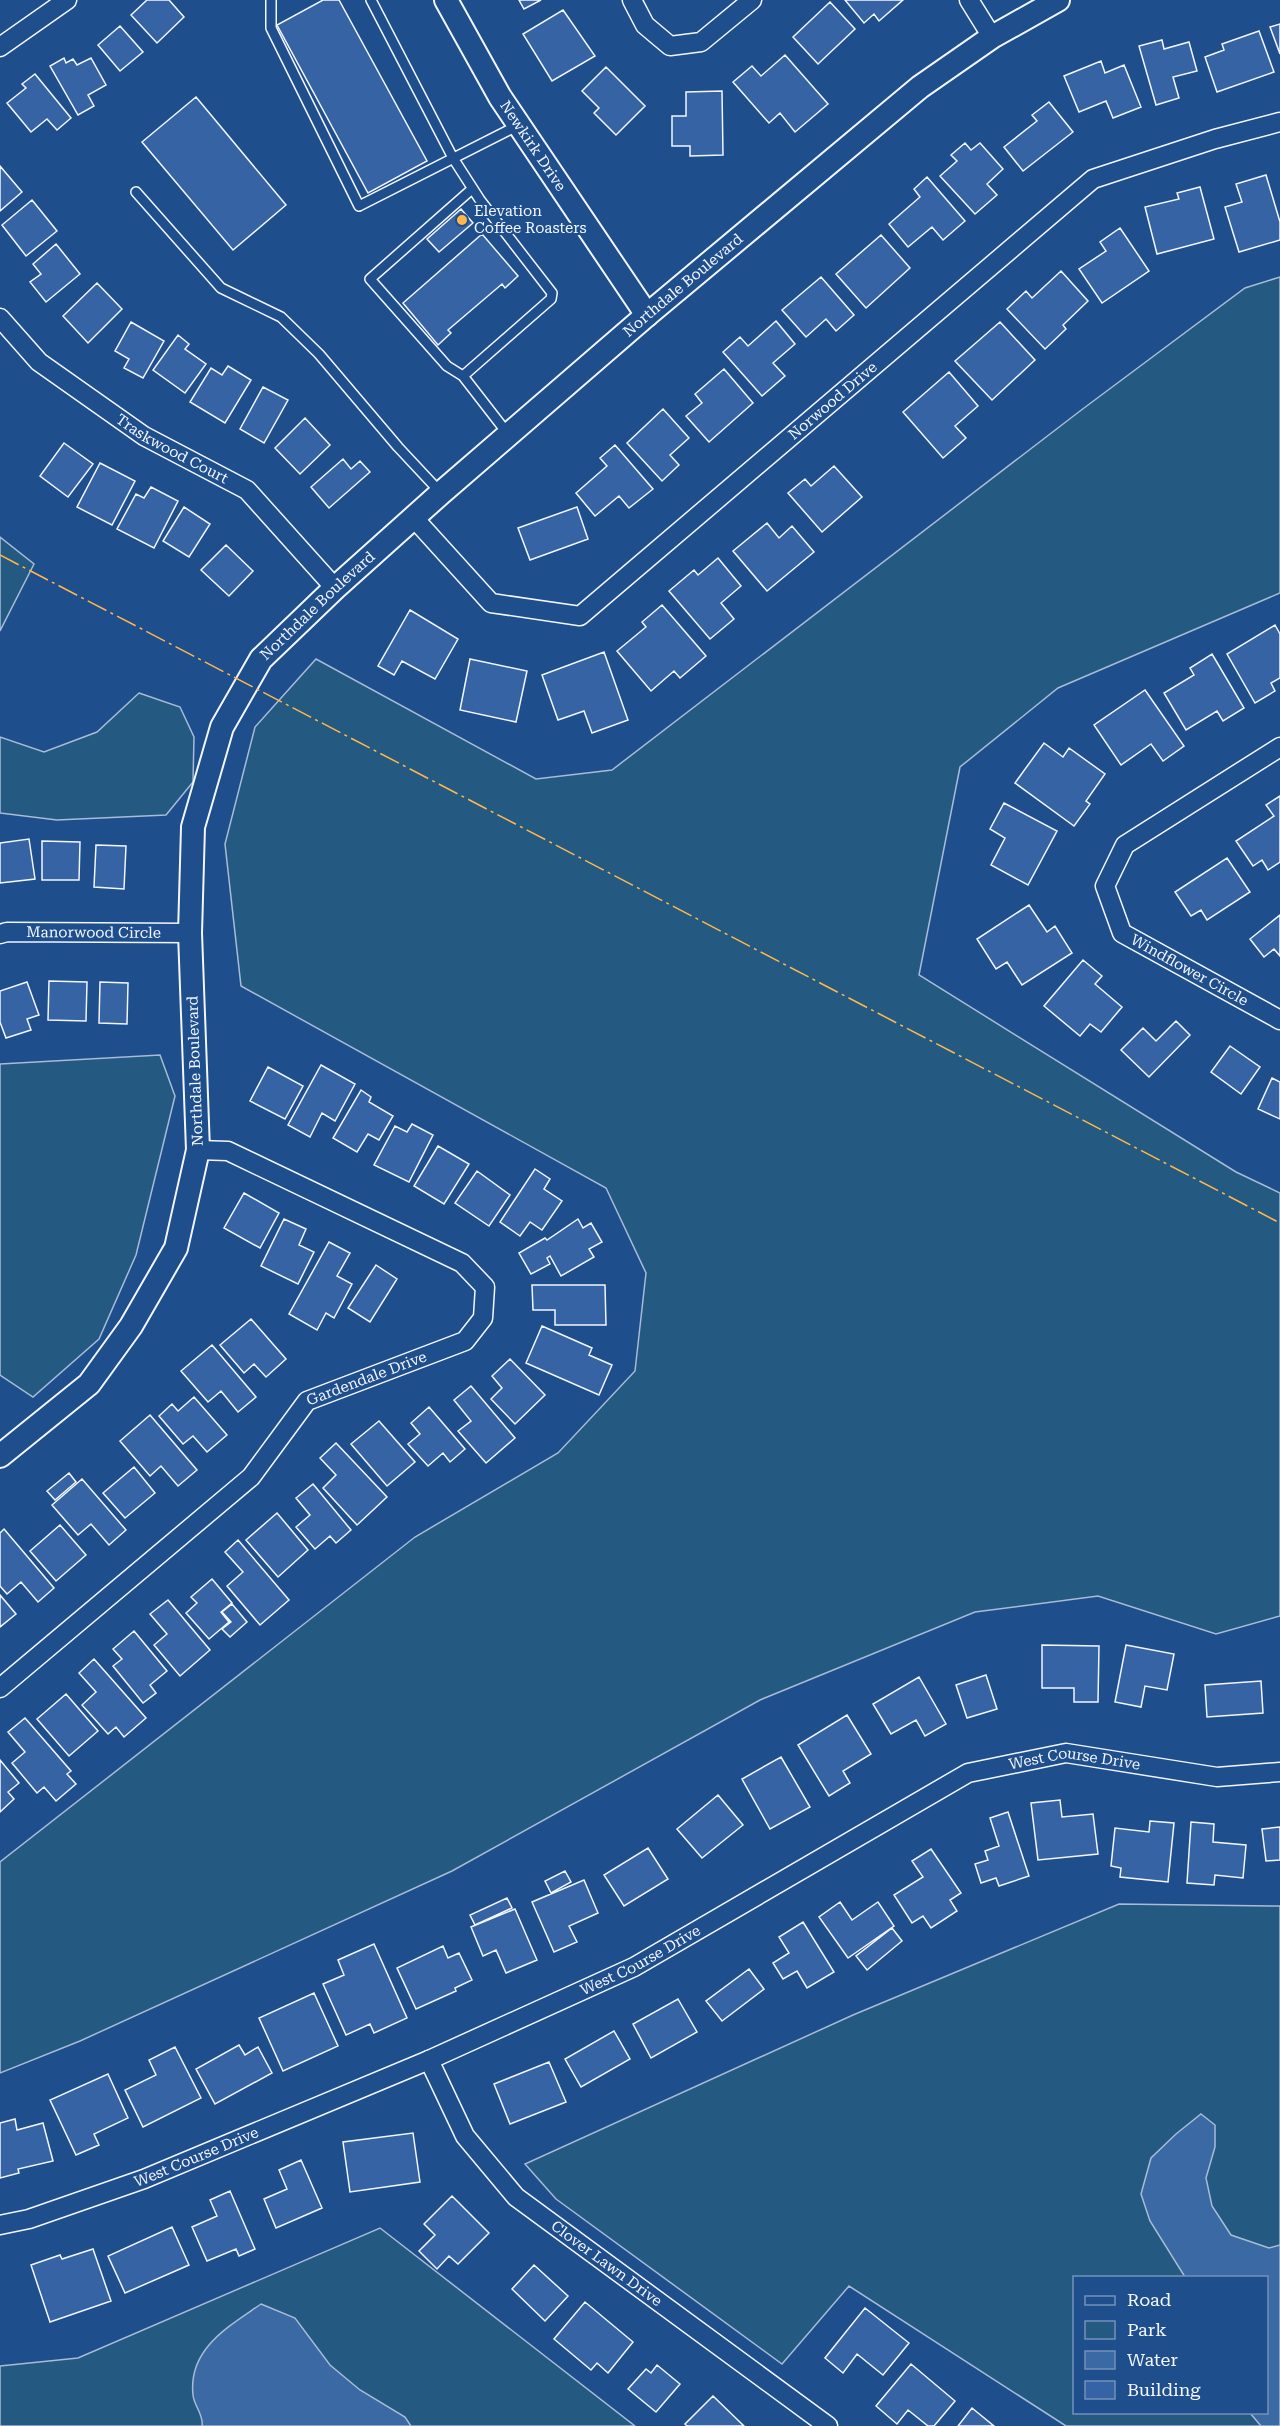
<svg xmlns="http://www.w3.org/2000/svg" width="1280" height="2426" viewBox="0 0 1280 2426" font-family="'Roboto Serif',serif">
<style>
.green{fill:#245a82;stroke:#a8bbd7;stroke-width:1.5;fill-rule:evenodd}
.water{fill:#3b69a3;stroke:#a8bbd7;stroke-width:1.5}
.building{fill:#3563a3;stroke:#f2f6ff;stroke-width:1.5}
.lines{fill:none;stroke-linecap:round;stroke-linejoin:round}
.service-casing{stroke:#f2f6ff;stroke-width:12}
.minor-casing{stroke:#f2f6ff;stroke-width:21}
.tertiary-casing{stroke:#f2f6ff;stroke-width:26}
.service{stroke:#1f4e8c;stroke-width:9}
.minor{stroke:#1f4e8c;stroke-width:18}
.tertiary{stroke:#1f4e8c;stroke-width:22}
.power{stroke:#ffb74d;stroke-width:1.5;stroke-dasharray:21 4.5 3 4.5;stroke-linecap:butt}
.poi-dot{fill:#ffb74d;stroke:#1f4e8c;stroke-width:2}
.labels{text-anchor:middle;stroke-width:4.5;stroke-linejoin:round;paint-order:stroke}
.street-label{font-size:15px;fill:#f2f6ff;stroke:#1f4e8c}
.poi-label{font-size:15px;fill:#f2f6ff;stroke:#1f4e8c;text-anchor:start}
</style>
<rect width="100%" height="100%" fill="#1f4e8c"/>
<path class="green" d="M1280,277V593L1058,688L960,767L919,975L1236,1172L1280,1193V1616L1216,1634L1098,1596L975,1612L760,1700L452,1871L80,2041L0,2073V1862L415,1537L558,1453L635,1371L646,1273L606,1188L241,986L225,844L255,727L316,659L536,779L612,770L1080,411L1245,288Z
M0,537L34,564L0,631Z
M139,693L180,707L194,737L193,782L166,815L57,820L0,813V737L44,752L97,732Z
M160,1055L175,1096L136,1255L99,1339L33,1397L0,1375V1064Z
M1119,1904L1280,1906V2426H1066L849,2286L782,2364L556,2199L525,2164L853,2015ZM1074,2278H1266V2412H1074Z
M380,2228L635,2426H0V2366L78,2358Z"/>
<path class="water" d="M1201,2114L1215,2125V2147L1206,2178L1212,2206L1231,2235L1269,2248L1280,2245V2426H1261L1250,2413L1266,2412V2278L1185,2277L1150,2221L1141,2194L1151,2158L1176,2134Z
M261,2304L295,2318L330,2365L360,2390L405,2417L411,2426H202C204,2415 194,2406 193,2395C188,2349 228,2327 261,2304Z"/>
<path class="building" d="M147,0H169L184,17L157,43L131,15Z
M323,0H339L427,161L368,193L277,25Z
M519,0H541L524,9Z
M845,0H903L879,21L874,14L864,23Z
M830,2L855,29L818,64L793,37Z
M563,10L595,56L552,81L523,34Z
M1280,24V54L1270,27Z
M120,26L143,52L120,71L98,45Z
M1259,31L1274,72L1217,92L1205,57L1224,50L1222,44Z
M1162,40L1164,49L1189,42L1197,71L1173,77L1179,98L1156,105L1139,46Z
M785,55L828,104L795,132L780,113L769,123L733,82L752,66L761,76Z
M64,58L66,63L73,59L77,65L91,58L106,85L88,95L94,106L78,115L50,66Z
M1101,61L1105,73L1124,65L1141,107L1113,118L1106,101L1079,112L1064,76Z
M606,67L645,106L616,135L594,113L599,108L582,91Z
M35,74L71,118L57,130L47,119L31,132L7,103L26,88L22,84Z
M722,91L723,155L690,156V146H672V116H686V92Z
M196,97L286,205L233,250L142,142Z
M1049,102L1073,132L1023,171L1004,147L1037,121L1032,115Z
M965,143L971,150L980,143L1003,169L987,184L997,195L975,214L940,176L957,161L951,155Z
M0,166L22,192L0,211Z
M1266,175L1280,222V240L1239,252L1225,207L1242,202L1236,184Z
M927,177L965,221L943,240L932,227L908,247L889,224L920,197L914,189Z
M1200,187L1214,239L1157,254L1145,207L1179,199L1177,193Z
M32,200L57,231L26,256L2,225Z
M461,209L473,223L439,252L427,239Z
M1120,228L1149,271L1102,303L1079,269L1106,251L1100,242Z
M482,234L518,276L505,288L502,284L448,330L451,333L438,345L403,303Z
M881,235L910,268L866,308L836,274Z
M56,244L80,274L46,302L30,282L41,274L33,264Z
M1061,271L1088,301L1063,325L1066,329L1045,349L1007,309L1026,291L1032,298Z
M821,277L854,315L836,331L826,319L806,337L782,310Z
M97,283L122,309L88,343L63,316Z
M776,321L795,344L773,363L785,376L762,396L723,352L740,337L748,346Z
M131,322L164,341L143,378L124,368L129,359L115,351Z
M1000,322L1035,360L992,400L955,361Z
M178,335L189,344L185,349L206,364L185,393L153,370Z
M228,366L251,380L225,423L190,402L211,368L222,375Z
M724,369L753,403L709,442L686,416L702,403L695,394Z
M949,372L978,406L955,426L966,438L943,458L903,412Z
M263,387L288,400L264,443L240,429Z
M663,409L689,438L670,455L679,465L662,481L627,443Z
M305,418L330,445L300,474L275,448Z
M64,443L93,464L68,497L40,476Z
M615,445L653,489L629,508L619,496L595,516L576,493L607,466L600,458Z
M343,459L351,469L360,461L370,472L329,508L311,487Z
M100,463L135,481L112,525L77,507Z
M834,466L862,497L822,532L788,493L805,479L811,486Z
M151,487L178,501L154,548L117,529L136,494L144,498Z
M184,507L210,524L189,557L163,541Z
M577,507L588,539L530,560L518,528Z
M767,523L779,538L792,526L814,552L767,591L733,551Z
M226,545L253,571L229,596L201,570Z
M718,558L741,586L721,603L734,619L710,639L669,591L694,570L698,575Z
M662,605L706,656L680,678L674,671L651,691L617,651L646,627L642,622Z
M410,610L458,639L435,679L402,661L394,675L378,666Z
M1275,625L1280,634V678L1271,683L1275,691L1255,703L1227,654Z
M604,652L628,720L592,733L584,711L558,720L542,675Z
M1212,654L1244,708L1223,721L1217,711L1186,730L1164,693L1194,675L1190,668Z
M470,659L527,671L516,722L460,710Z
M1145,690L1184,746L1163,761L1151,744L1121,765L1094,725Z
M1044,743L1063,757L1069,748L1105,774L1086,801L1090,804L1074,826L1015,783Z
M1280,796V862L1268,870L1262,860L1253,866L1236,841L1274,816L1266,805Z
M1004,803L1057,831L1028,885L991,865L1005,838L990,829Z
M29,839L35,879L0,883V843Z
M42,841L80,842L79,880H42Z
M96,845L126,846L124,889L94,887Z
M1227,858L1250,892L1207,920L1201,910L1191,916L1175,892Z
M1029,905L1047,932L1055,926L1072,953L1022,985L1007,962L996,969L977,939Z
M1280,915V956L1274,949L1264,957L1250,939Z
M1083,960L1102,976L1095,984L1122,1007L1101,1032L1090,1024L1080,1036L1044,1006Z
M49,981L87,982L86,1021L48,1020Z
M27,982L39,1015L27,1019L31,1030L6,1038L0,1022V991Z
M100,982L128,983L127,1024L99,1023Z
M1176,1021L1190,1035L1149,1077L1121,1050L1143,1028L1156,1041Z
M1230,1046L1260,1067L1241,1094L1211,1072Z
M321,1065L355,1084L335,1121L322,1113L310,1137L288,1125Z
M268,1067L303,1086L285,1119L250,1101Z
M1272,1078L1280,1082V1119L1258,1109Z
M361,1090L371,1097L369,1102L393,1116L379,1140L368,1134L357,1152L333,1138Z
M412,1124L433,1135L409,1182L374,1165L395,1126L407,1132Z
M438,1146L469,1164L444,1204L414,1186Z
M535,1169L550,1179L544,1189L562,1201L542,1230L530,1222L520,1236L500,1222Z
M477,1171L510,1195L489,1226L455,1203Z
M244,1193L279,1213L260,1248L224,1228Z
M284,1219L306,1229L299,1245L314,1252L298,1284L261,1266Z
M578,1219L583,1228L591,1223L602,1242L589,1249L594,1257L561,1276L550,1256L547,1258L550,1264L531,1274L519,1253L545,1238L547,1240Z
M329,1242L350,1253L337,1276L352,1284L334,1318L326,1313L317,1330L289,1314Z
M376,1265L397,1279L370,1322L348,1308Z
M532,1285H605L606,1325H555V1310H533Z
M251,1319L286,1359L266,1377L254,1364L244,1373L220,1345Z
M542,1326L592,1348L589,1355L612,1365L599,1395L526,1363Z
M212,1345L256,1397L238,1412L221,1391L208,1402L181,1371Z
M510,1359L545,1395L515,1424L491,1399L502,1388L492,1376Z
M471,1386L515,1438L486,1463L458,1431L471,1421L454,1400Z
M194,1397L227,1435L207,1452L193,1436L183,1444L159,1416L172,1404L178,1411Z
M429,1407L465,1449L450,1462L443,1453L428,1466L408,1444L420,1434L411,1423Z
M150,1415L197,1470L178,1486L161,1466L150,1476L120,1441Z
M379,1421L415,1462L387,1486L351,1444Z
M336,1443L387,1497L357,1525L323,1488L336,1475L320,1458Z
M134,1467L155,1493L125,1518L103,1493Z
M69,1473L76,1482L55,1500L47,1491Z
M82,1479L126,1530L109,1545L91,1524L78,1535L52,1505Z
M313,1484L351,1530L336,1543L330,1536L315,1549L296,1527L310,1515L296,1498Z
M277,1513L308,1550L278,1577L246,1540Z
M60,1525L86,1555L56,1581L30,1551Z
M4,1529L54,1588L38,1602L21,1582L7,1594L0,1586V1533Z
M238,1540L289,1600L260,1625L227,1586L243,1572L225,1552Z
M212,1579L232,1603L221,1612L229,1622L209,1639L186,1613L197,1603L191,1597Z
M0,1595L16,1614L0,1627Z
M168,1600L210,1650L180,1676L154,1645L167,1634L150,1614Z
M232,1604L247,1622L230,1637L222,1629L231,1622L222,1612Z
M134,1631L167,1671L150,1685L156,1693L143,1703L113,1666L122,1659L113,1649Z
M1042,1645L1099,1646L1098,1702H1074V1688H1042Z
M1126,1645L1174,1654L1167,1690L1145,1686L1141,1707L1115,1702Z
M94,1659L146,1718L124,1737L116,1727L108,1734L82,1705L96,1692L79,1673Z
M986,1675L997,1709L967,1718L956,1685Z
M919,1677L946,1724L925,1736L916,1720L891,1734L873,1704Z
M1261,1681L1263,1713L1207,1717L1205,1685Z
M66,1694L98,1731L69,1756L37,1719Z
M847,1715L871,1754L843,1771L850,1783L829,1796L798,1745Z
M25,1718L71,1771L67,1774L76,1784L56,1801L44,1787L37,1793L12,1763L25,1752L8,1732Z
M781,1757L810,1807L770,1829L742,1779Z
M0,1760L19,1783L8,1792L14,1799L0,1812Z
M718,1795L743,1825L702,1858L677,1829Z
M1060,1800L1062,1817L1093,1814L1098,1854L1038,1860L1031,1803Z
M1008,1812L1029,1876L999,1886L996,1878L981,1883L975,1864L988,1860L985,1851L999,1846L990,1818Z
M1150,1821L1174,1823L1168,1882L1120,1877L1121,1868L1111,1866L1115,1828L1149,1832Z
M1191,1822L1214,1824L1213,1842L1246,1845L1243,1878L1215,1875L1214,1885L1187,1883Z
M1280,1827V1860L1266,1861L1262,1829Z
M648,1848L668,1879L624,1906L604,1875Z
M931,1849L961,1893L950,1900L957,1911L931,1928L923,1916L912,1923L894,1895L923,1877L912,1861Z
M565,1871L571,1882L551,1893L545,1881Z
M584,1880L598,1913L569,1926L577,1942L554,1952L532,1902Z
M507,1898L512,1908L475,1925L470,1915Z
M840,1902L852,1920L878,1902L894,1926L848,1958L819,1917Z
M515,1909L537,1960L506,1973L496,1950L483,1956L471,1927Z
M803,1922L834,1972L807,1988L797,1971L783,1979L773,1963L789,1953L779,1937Z
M892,1928L902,1941L867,1970L856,1956Z
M374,1944L407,2018L374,2033L370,2024L346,2035L323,1984L344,1975L338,1960Z
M443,1946L448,1958L459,1953L472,1980L455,1988L456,1991L416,2009L397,1968Z
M749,1969L764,1989L722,2021L706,2001Z
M314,1993L338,2046L283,2071L259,2018Z
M678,1999L697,2032L651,2058L633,2024Z
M614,2031L630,2059L581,2087L565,2059Z
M239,2045L245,2055L258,2047L272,2073L215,2104L196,2069Z
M175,2047L201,2098L143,2127L125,2090L156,2075L149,2060Z
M549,2062L566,2102L510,2124L494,2084Z
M108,2074L128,2118L94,2134L99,2145L76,2155L50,2100Z
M15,2119L17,2130L43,2123L53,2161L18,2169L19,2173L0,2178V2123Z
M413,2133L420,2182L350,2192L343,2142Z
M301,2160L322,2208L276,2228L264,2199L287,2189L279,2170Z
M230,2191L255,2249L239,2256L236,2249L207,2261L192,2227L217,2216L210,2200Z
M452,2196L489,2233L458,2264L449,2256L437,2269L419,2251L435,2235L424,2224Z
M172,2227L189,2265L125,2293L108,2256Z
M93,2249L111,2301L50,2322L31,2265L60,2255L62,2259Z
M534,2265L568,2296L545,2321L512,2289Z
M585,2302L633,2342L608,2373L597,2363L591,2370L554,2339Z
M865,2308L909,2343L883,2375L857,2354L843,2373L825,2358Z
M911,2364L955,2401L934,2426H928L908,2410L897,2424L876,2406Z
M657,2365L680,2384L656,2412L628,2389L646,2369L651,2373Z
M713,2396L744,2426H687L685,2424Z
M972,2408L994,2426H958Z"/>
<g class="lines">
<defs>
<path id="service" d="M271,0V28L359,206L519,125
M371,0L453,158L480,200L552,293L551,299L463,376L508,434
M136,192L221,288L281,317L319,354L398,447L441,493
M463,376L447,366L370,279L472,189"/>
<g id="minor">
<path d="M632,0L645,25L670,46L701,42L752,0"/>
<path d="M969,0L992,37"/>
<path d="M0,47L67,0"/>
<path id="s1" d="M0,318L39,362L144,436L247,490L335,588"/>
<path id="s2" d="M413,517L491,603L580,616L1093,179L1215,139L1280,122"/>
<path id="s3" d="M1280,747L1125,845L1105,886L1122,933L1280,1020"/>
<path id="s4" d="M0,934L7,932L190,933"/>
<path id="s5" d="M0,1688L251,1477L307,1401L465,1341L483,1318L485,1287L462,1263L228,1151L198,1150"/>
<path id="s6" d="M429,2060L465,2136L516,2197L828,2426"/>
<path id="s7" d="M0,2225L29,2219L144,2179L429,2060L634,1967L968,1773L1066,1753L1217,1777L1280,1772"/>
</g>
<g id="tertiary">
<path id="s8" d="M446,0L500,97L647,315"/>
<path id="s9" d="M0,1456L89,1384L131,1326L176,1248L198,1150L190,933L193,827L222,727L261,659L335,588L441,493L647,315L920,87L992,37L1058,0"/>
</g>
</defs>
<use href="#service" class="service-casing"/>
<use href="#minor" class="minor-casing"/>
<use href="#tertiary" class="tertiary-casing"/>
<use href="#service" class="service"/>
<use href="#minor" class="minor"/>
<use href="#tertiary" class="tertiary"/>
<path class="power" d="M0,555L1280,1223"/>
</g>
<circle class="poi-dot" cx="462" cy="220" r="6"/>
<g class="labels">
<g class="street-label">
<text dy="5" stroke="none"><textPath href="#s8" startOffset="170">Newkirk Drive</textPath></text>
<text dy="5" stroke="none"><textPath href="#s9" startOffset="1446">Northdale Boulevard</textPath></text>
<text dy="5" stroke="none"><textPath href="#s2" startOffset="538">Norwood Drive</textPath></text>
<text dy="5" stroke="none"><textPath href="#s1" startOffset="218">Traskwood Court</textPath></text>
<text dy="5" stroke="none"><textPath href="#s9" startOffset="960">Northdale Boulevard</textPath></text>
<text dy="5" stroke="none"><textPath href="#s4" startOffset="94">Manorwood Circle</textPath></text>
<text dy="5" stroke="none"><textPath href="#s3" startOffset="356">Windflower Circle</textPath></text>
<text transform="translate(195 1071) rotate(-92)" y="5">Northdale Boulevard</text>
<text dy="5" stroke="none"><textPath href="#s5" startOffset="486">Gardendale Drive</textPath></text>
<text dy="5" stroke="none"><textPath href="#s7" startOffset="1180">West Course Drive</textPath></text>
<text dy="5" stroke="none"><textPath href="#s7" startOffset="694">West Course Drive</textPath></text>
<text dy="5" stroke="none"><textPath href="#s7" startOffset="208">West Course Drive</textPath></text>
<text dy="5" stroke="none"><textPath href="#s6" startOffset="276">Clover Lawn Drive</textPath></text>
</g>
<g class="poi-label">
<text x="474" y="216">Elevation<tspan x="474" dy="17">Coffee Roasters</tspan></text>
</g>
</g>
<rect x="1073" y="2276" width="195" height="138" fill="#1f4e8c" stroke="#7391ba" stroke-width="1.5"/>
<rect x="1085" y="2296" width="30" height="9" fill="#1f4e8c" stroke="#7391ba" stroke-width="1.5"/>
<text x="1127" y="2306" font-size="18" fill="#f2f6ff">Road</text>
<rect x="1085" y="2321" width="30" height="18" fill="#245a82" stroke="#7391ba" stroke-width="1.5"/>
<text x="1127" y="2336" font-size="18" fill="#f2f6ff">Park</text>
<rect x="1085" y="2351" width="30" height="18" fill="#3b69a3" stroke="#7391ba" stroke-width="1.5"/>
<text x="1127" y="2366" font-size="18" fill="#f2f6ff">Water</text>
<rect x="1085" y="2381" width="30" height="18" fill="#3563a3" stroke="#7391ba" stroke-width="1.5"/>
<text x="1127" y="2396" font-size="18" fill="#f2f6ff">Building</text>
</svg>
